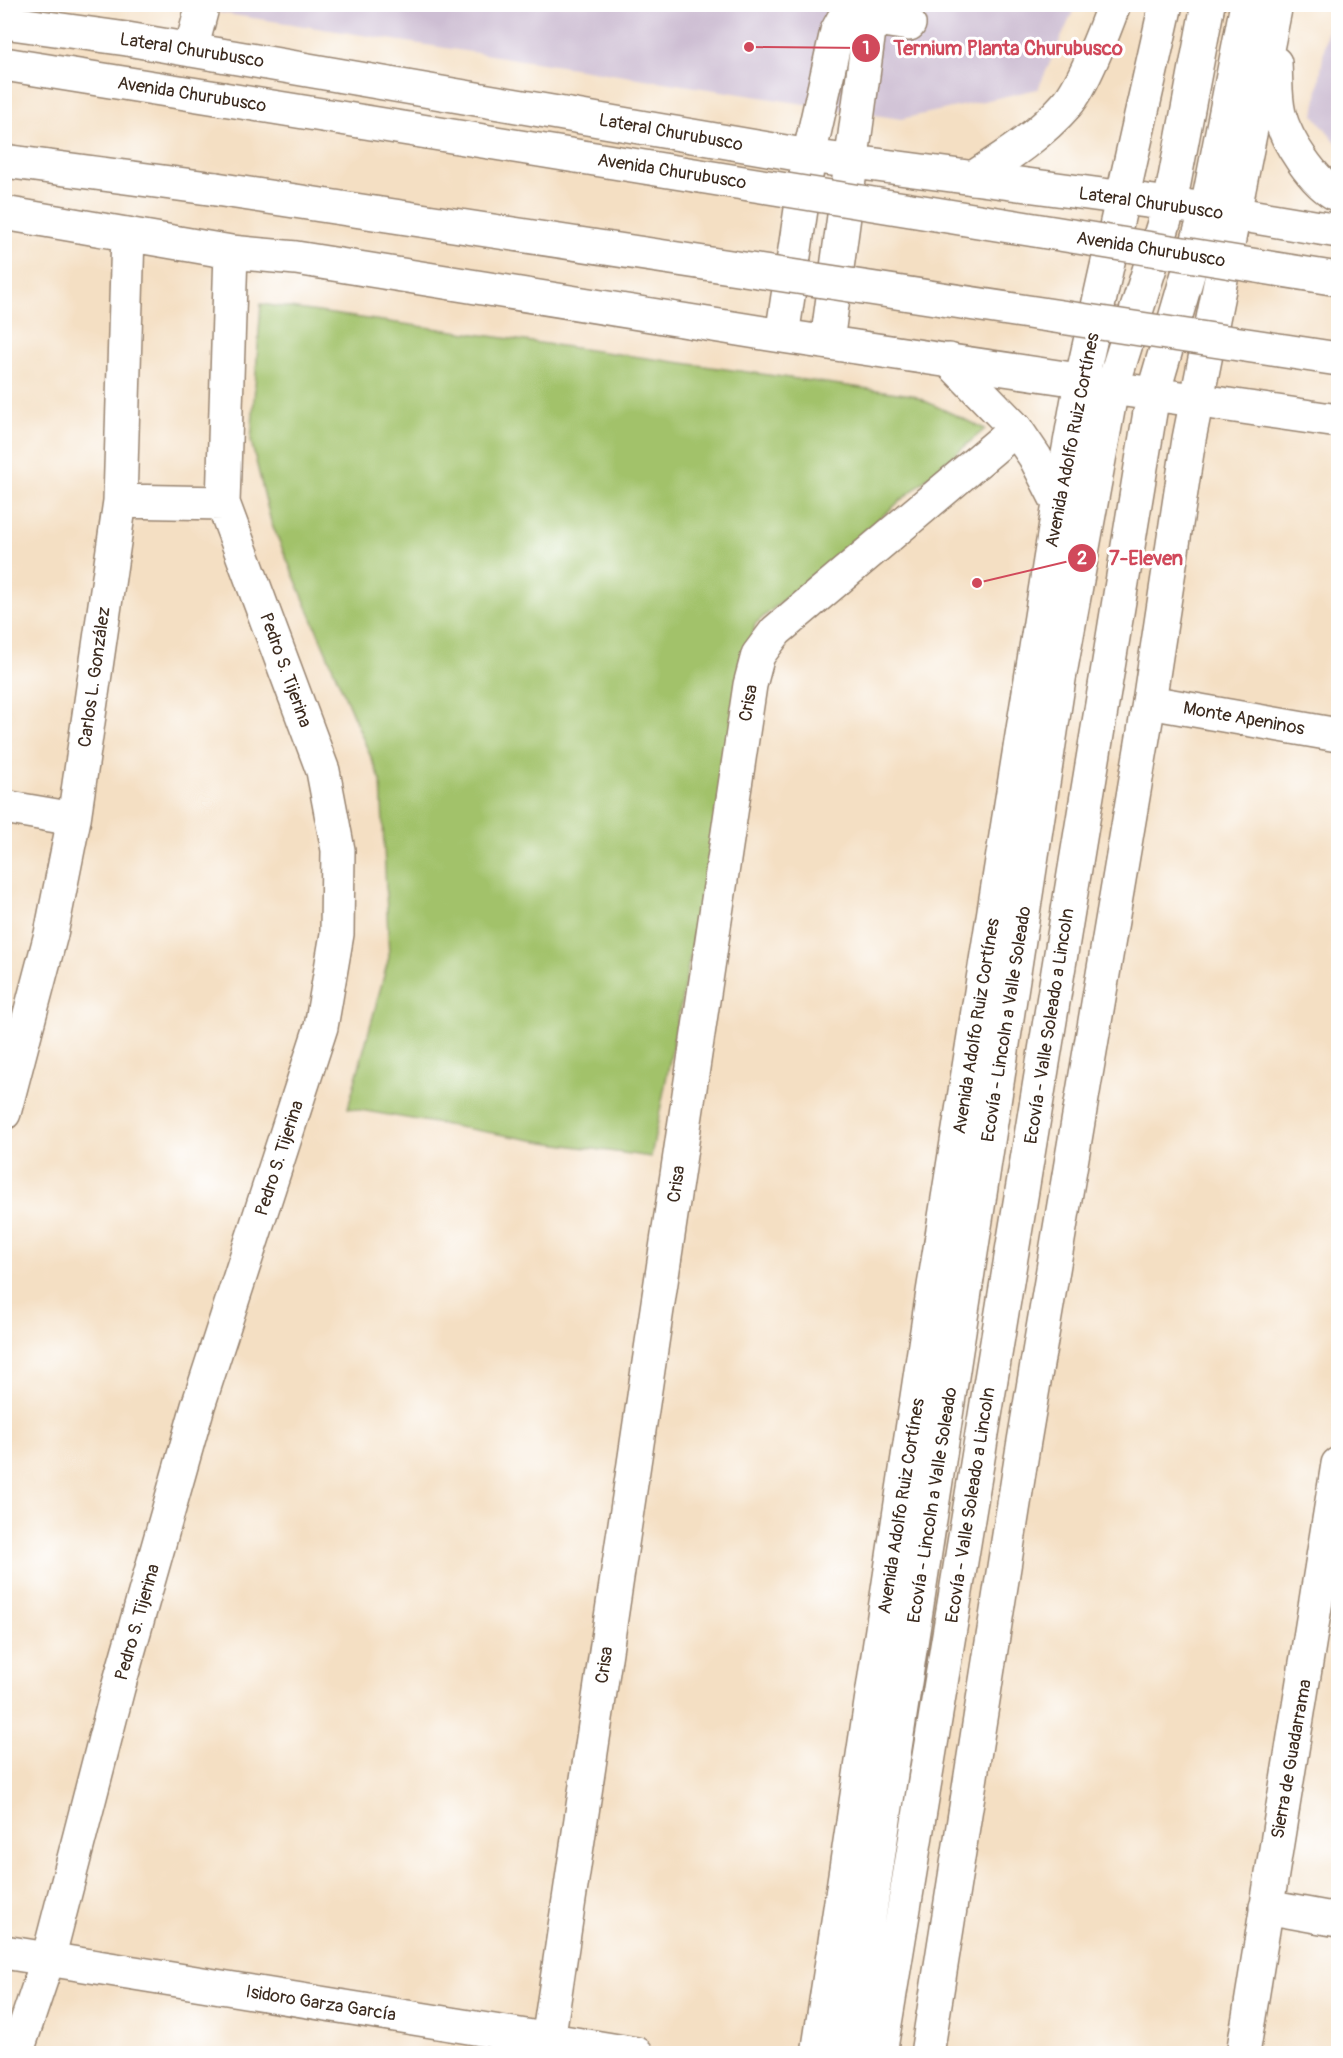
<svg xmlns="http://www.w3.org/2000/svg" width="1343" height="2058" viewBox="0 0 1343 2058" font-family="Pangolin,sans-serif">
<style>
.industrial{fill:#cdbed3}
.green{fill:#a2c26a;stroke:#6e7644;stroke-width:1.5}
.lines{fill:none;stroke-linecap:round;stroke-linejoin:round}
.minor-casing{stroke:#988470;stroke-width:36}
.major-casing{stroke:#988470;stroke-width:36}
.highway-casing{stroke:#988470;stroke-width:36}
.minor{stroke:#fff;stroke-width:33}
.major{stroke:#fff;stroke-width:33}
.highway{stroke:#fff;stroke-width:33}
.highway-bridge-casing{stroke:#988470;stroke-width:36;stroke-linecap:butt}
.highway-bridge{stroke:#fff;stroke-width:33}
.labels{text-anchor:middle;stroke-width:6;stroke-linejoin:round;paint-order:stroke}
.street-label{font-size:18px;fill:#3b2a1e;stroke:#fff}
.leader{fill:none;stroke:#d1495b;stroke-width:2}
.callout-dot{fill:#d1495b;stroke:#fff;stroke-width:2}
.mark-label{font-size:18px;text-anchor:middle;font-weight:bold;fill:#fff}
.callout-label{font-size:20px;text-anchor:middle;font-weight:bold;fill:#d1495b;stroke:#fff;stroke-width:6;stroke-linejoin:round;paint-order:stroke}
</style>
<rect width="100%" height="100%" fill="#fff"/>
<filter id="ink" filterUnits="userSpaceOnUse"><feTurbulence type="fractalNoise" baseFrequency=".0167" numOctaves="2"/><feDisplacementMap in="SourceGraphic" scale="12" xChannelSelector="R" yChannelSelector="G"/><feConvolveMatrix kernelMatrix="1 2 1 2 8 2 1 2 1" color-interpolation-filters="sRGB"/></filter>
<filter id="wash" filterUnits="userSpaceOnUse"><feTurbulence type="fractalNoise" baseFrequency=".008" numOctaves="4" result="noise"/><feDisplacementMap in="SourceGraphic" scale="24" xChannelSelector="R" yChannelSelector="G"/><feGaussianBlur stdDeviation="1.35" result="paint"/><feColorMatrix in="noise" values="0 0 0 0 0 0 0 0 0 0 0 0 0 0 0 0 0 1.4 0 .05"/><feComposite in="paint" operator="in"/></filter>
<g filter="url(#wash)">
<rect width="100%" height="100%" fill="#f4dfc3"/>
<path class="industrial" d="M169,5H1076L1038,89L901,119Z
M1331,5H1338V145L1314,115Z"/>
<path class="green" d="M261,304L912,395L985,429L755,624L651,1157L544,1142L348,1108L389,957L381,781L271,522L251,441Z"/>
</g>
<g filter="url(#ink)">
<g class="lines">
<defs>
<path id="minor" d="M4,22L127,39L809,156L1207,209L1338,231
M191,50L203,4
M4,213L231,252L296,258L782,336L1065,378L1112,388L1338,421
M782,336L809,156L837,31L843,20L850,15L909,24
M827,342L871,16
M120,501L223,503
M1149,702L1338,735
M4,807L74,819
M4,1113L51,934L74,819L120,501L128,234
M1266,1907L1338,1920
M4,1952L637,2054
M16,2054L48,1959L118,1688L198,1406L321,1027L337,934L338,850L323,771L223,503L231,252
M546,2054L750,685L758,655L776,631L1016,429
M848,2054L1059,679L1112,388L1170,204L1208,4
M880,2054L1153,394L1207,209L1247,4
M1243,2054L1338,1464"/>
<path id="major" d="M1275,63C1276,79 1275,98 1279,114C1286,140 1313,183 1338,195
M973,178C1007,156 1040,135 1067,104C1083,86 1105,29 1114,4
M949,360L1016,429L1035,457L1059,504
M818,2054L930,1311L1059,504L1081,382L1166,4
M927,2054L1022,1453L1149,702L1189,439L1276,4"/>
<path id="highway" d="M4,64L223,99
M4,161L216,189"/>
</defs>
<use href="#minor" class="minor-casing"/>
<use href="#major" class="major-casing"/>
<use href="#highway" class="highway-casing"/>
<use href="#minor" class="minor"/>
<use href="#major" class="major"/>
<use href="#highway" class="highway"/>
<defs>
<path id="highway-bridge" d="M223,99L1338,279
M216,189L1338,359"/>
</defs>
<use href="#highway-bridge" class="highway-bridge-casing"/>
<use href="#highway-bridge" class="highway-bridge"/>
</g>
</g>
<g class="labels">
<g class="street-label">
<text transform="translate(192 50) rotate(9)" y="6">Lateral Churubusco</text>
<text transform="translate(192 94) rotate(9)" y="6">Avenida Churubusco</text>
<text transform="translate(671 132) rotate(10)" y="6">Lateral Churubusco</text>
<text transform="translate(672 171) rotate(9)" y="6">Avenida Churubusco</text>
<text transform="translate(1151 203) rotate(8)" y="6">Lateral Churubusco</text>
<text transform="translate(1151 249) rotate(9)" y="6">Avenida Churubusco</text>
<text transform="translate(1072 440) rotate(-79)" y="6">Avenida Adolfo Ruiz Cortínes</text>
<text transform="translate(286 670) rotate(70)" y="6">Pedro S. Tijerina</text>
<text transform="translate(94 677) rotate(-82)" y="6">Carlos L. González</text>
<text transform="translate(748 703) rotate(-80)" y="6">Crisa</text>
<text transform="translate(1244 718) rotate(10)" y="6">Monte Apeninos</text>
<text transform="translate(1006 1024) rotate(-81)" y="6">Ecovía - Lincoln a Valle Soleado</text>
<text transform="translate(976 1026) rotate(-81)" y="6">Avenida Adolfo Ruiz Cortínes</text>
<text transform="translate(1049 1026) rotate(-81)" y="6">Ecovía - Valle Soleado a Lincoln</text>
<text transform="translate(279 1158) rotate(-72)" y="6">Pedro S. Tijerina</text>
<text transform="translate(676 1184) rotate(-82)" y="6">Crisa</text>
<text transform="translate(932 1505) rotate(-81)" y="6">Ecovía - Lincoln a Valle Soleado</text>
<text transform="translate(970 1505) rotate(-81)" y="6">Ecovía - Valle Soleado a Lincoln</text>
<text transform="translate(901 1506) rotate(-81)" y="6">Avenida Adolfo Ruiz Cortínes</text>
<text transform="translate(137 1622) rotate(-74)" y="6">Pedro S. Tijerina</text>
<text transform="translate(604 1665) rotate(-82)" y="6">Crisa</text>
<text transform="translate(1291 1759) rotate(-80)" y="6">Sierra de Guadarrama</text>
<text transform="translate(321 2003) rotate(9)" y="6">Isidoro Garza García</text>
</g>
</g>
<path class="leader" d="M749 47L866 48M977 583L1082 558"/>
<g class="callout-dot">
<circle cx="749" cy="47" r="6"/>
<circle cx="977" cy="583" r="6"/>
<circle cx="866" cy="48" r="15"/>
<circle cx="1082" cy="558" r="15"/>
</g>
<g class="mark-label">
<text x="866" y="54">1</text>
<text x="1082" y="564">2</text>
</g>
<g class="callout-label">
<text x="1008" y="55">Ternium Planta Churubusco</text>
<text x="1146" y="565">7-Eleven</text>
</g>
<rect width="1343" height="2058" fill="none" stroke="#fff" stroke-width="24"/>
</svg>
